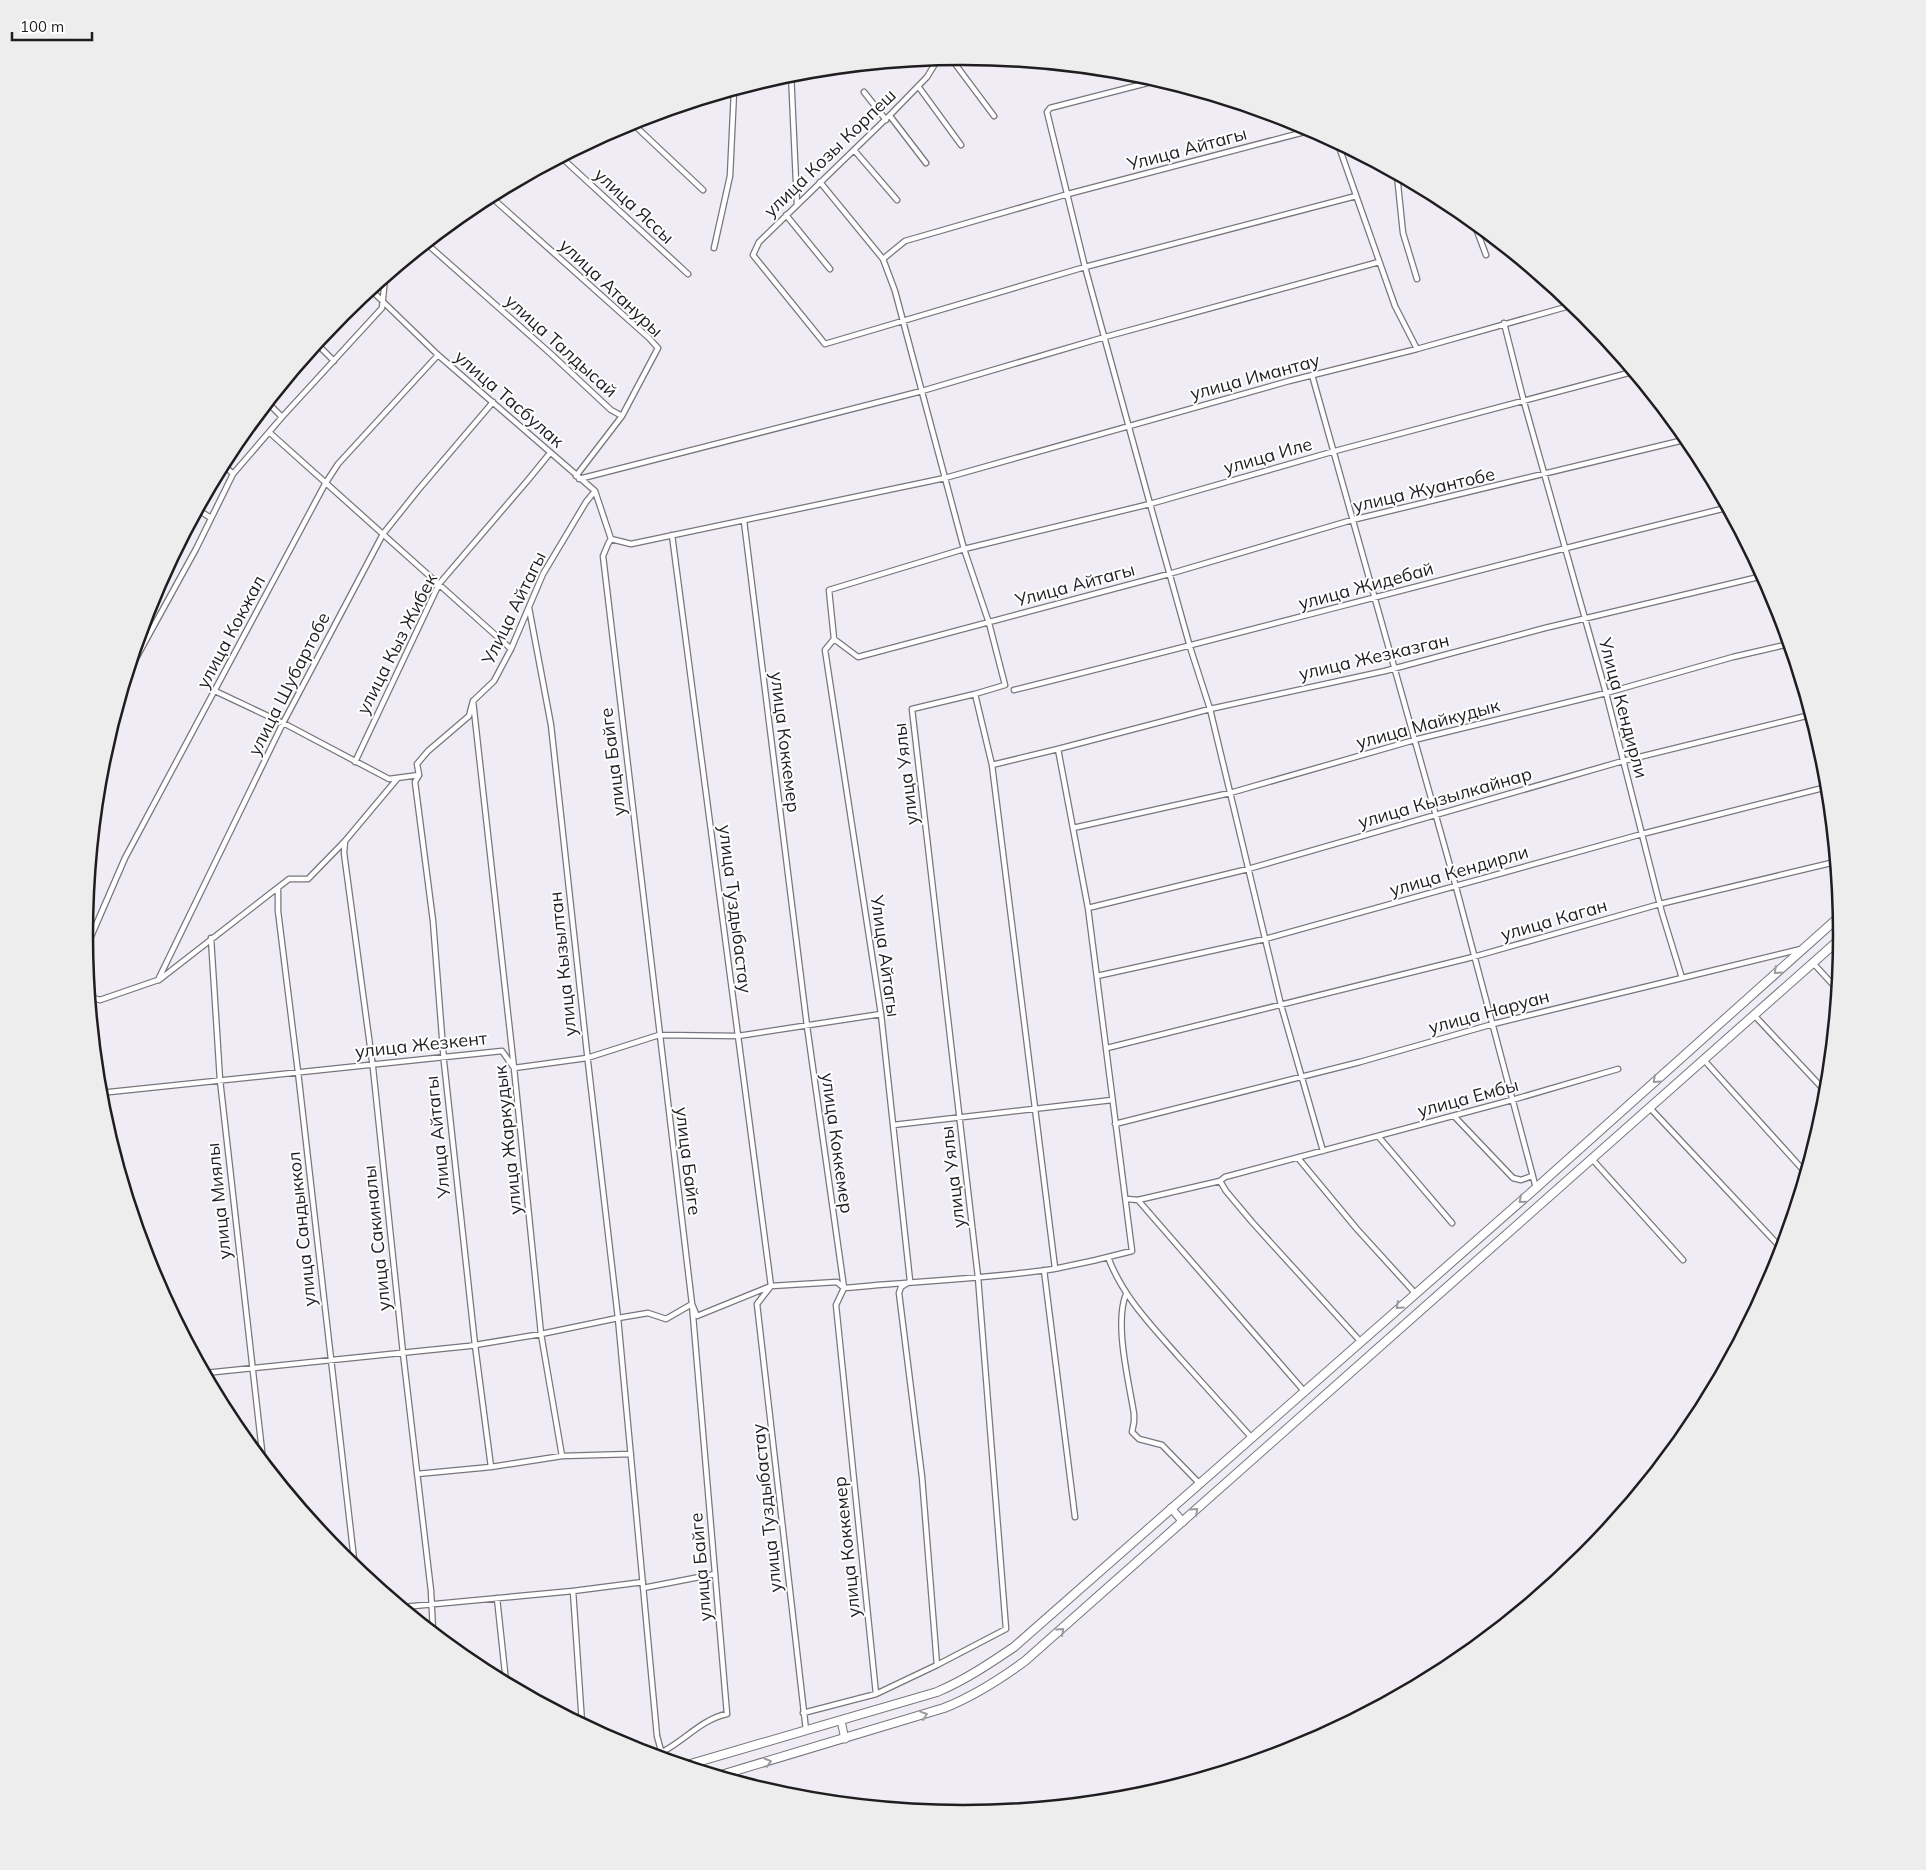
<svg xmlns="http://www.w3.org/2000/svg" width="1926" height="1870" viewBox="0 0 1926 1870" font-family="Mulish,sans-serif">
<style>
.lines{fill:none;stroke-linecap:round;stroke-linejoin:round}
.minor-casing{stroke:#78757c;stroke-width:7}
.secondary-casing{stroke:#78757c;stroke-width:9}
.primary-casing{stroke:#78757c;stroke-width:10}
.minor{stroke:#fff;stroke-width:4.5}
.secondary{stroke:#fff;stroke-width:7}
.primary{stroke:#fff;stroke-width:8}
.oneway{stroke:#9a999b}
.labels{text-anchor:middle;stroke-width:4;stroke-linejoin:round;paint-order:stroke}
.street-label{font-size:18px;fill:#1f1d20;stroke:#fff}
.rim{fill:none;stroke:#1f1d20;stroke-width:2.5}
</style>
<rect width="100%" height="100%" fill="#f0ecf5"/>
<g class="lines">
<defs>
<path id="minor" d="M950,57L994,116
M938,59L927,77L892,113L759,242L753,255L825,344L1085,267L1356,196
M791,73L797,204
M1159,80L1050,108L1047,112L1085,267L1150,504L1335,451L1632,372
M918,86L961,145
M864,92L886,120
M890,116L926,163
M631,122L703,190
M1338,144L1395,306L1417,349
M854,150L897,200
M562,158L688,274
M1397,175L1403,233L1417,279
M820,182L883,259L895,291L964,549L1150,504L1190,647L1210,709L1281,1005L1323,1151
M490,196L649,338L658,348L622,416
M786,215L830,269
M1474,223L1486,255
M427,244L551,354L611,410L622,416L576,476
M714,248L730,176L734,91
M883,259L905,241L1068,194L1312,130
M371,290L438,355L595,491L611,539
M1504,323L1524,402L1606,693L1662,913L1682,978L1801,949
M317,344L334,361
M1312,375L1456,887L1536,1188
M268,403L282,417
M269,432L511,649
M223,464L233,474
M579,479L922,391L1105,337L1379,262
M198,510L211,518
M744,521L807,1026L844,1288L836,1305L876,1694L803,1713
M611,539L608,544L603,556L692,1304L727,1714C702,1719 684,1741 662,1752
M611,539L631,544L945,478L1289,381L1417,349L1573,305
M529,608L551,725L588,1062L618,1318L648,1313L666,1319L692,1304L697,1316L771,1286L672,535
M834,639L858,657L1169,574L1352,520L1688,439
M129,671L196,549L233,474L282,417L382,308L385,278
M1014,690C1252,631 1488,566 1726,508
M215,691L287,725L389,779L419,775L417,764L428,751L469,716L473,701L494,681L511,649L543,574L586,502L595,491
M473,701L514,1068L541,1334L562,1456
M355,762L439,584L528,480L550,453
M992,765L1058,749L1210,709L1385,671L1545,628L1763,576
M419,775L415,782L433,921L444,1062L475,1345L491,1467
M1073,828L1230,793L1418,739L1606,693L1733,657L1789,644
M345,841L344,853L373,1068L403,1353L431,1591L433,1631
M278,888V911L298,1072L355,1568
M1088,908L1248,869L1623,761L1810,715
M211,938L220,1080L263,1460
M86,948L125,858L325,484L338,464L438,355
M1813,963L1836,988
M1097,976L1265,939L1642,834L1827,787
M159,980L289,879H308L345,841L397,779
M90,997L100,1000L158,980L283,723L383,534L419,489L493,402
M1754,1015L1826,1092
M1107,1048L1473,957L1660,904L1835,862
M1704,1060L1805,1172
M100,1093L502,1051L514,1068L587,1058L659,1035L738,1036L881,1014
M1650,1108L1782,1249
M1454,1116L1513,1178L1521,1180L1532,1176
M1115,1124L1360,1062L1493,1024L1682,978
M893,1125L1112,1100
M1378,1136L1452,1223
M1298,1158L1356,1228L1415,1293
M1592,1159L1683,1260
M1127,1199L1138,1200L1220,1181
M1138,1200L1304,1391
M1108,1257C1123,1297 1151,1325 1179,1357C1203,1384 1227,1410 1251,1437
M1044,1270L1075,1517
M910,1281L881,1014L825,650L834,639L829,590L964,549L989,623L1005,685L975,694L992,765L1055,1268
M1126,1294C1114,1324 1129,1382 1134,1414V1422L1132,1432L1139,1439L1162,1445L1199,1483
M1360,1341L1252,1222L1226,1191L1220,1181L1225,1177L1512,1100L1618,1069
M205,1373L469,1346L541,1334L618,1318L657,1736L663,1758
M417,1474L491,1467L562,1456L631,1454
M643,1588L715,1574
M573,1591L643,1582
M497,1598L506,1682
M403,1607L573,1591L582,1723
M937,1665L1006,1629L978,1277L912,709L975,694
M876,1694L937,1665L922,1477L899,1293L901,1287L909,1282
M806,1730L757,1304L771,1286L837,1282L844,1288C914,1281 985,1279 1054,1269C1080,1264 1106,1258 1132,1251L1088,908L1058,749"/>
<path id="secondary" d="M1171,1508L1183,1522
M841,1721L845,1739"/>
<path id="primary" d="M687,1765L937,1692C965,1680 989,1664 1014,1647L1536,1188L1840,916
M721,1775L944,1708C974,1696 999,1680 1025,1661L1841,938"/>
</defs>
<use href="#minor" class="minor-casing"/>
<use href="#secondary" class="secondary-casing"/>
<use href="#primary" class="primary-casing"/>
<use href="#minor" class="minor"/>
<use href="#secondary" class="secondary"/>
<use href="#primary" class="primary"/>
</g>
<defs><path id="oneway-chevron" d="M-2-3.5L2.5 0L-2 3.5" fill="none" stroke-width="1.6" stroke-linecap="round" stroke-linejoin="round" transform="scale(1.25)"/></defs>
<g class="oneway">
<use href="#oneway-chevron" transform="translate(1777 971) rotate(138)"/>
<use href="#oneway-chevron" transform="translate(1656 1080) rotate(138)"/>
<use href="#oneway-chevron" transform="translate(1522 1200) rotate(139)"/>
<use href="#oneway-chevron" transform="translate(1399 1306) rotate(138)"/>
<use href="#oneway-chevron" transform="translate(1195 1511) rotate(-42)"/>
<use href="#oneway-chevron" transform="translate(1061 1631) rotate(-42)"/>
<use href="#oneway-chevron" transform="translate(924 1715) rotate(-19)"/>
<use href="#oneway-chevron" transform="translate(768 1762) rotate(-16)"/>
</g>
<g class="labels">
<g class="street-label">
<text transform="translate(1187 149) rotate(-15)" y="6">Улица Айтагы</text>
<text transform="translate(830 153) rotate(-44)" y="6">улица Козы Корпеш</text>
<text transform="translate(634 206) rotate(43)" y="6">улица Яссы</text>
<text transform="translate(611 288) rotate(43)" y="6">улица Атануры</text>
<text transform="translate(561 346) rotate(42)" y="6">улица Талдысай</text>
<text transform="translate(1255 377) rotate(-15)" y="6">улица Имантау</text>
<text transform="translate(509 399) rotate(41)" y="6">улица Тасбулак</text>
<text transform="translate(1268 456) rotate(-16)" y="6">улица Иле</text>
<text transform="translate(1424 490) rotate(-13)" y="6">улица Жуантобе</text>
<text transform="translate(1075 585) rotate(-15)" y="6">Улица Айтагы</text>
<text transform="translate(1366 586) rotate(-15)" y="6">улица Жидебай</text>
<text transform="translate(514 608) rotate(-64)" y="6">Улица Айтагы</text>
<text transform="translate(231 632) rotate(-62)" y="6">улица Кокжал</text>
<text transform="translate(397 644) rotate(-63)" y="6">улица Кыз Жибек</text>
<text transform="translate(1374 657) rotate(-13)" y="6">улица Жезказган</text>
<text transform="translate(289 684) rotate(-63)" y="6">улица Шубартобе</text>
<text transform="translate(1623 708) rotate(75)" y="6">Улица Кендирли</text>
<text transform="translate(1428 724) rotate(-15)" y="6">улица Майкудык</text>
<text transform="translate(785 742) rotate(83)" y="6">улица Коккемер</text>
<text transform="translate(613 762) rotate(-97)" y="6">улица Байге</text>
<text transform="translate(906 774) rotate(-97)" y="6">улица Уялы</text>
<text transform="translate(1445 798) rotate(-16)" y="6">улица Кызылкайнар</text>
<text transform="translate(1459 871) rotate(-16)" y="6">улица Кендирли</text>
<text transform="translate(735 909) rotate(83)" y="6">улица Туздыбастау</text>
<text transform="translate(1554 920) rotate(-16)" y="6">улица Каган</text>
<text transform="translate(885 956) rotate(82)" y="6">Улица Айтагы</text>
<text transform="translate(563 964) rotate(-96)" y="6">улица Кызылтан</text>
<text transform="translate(1489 1012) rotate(-15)" y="6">улица Наруан</text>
<text transform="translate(421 1045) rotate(-6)" y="6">улица Жезкент</text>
<text transform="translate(1468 1098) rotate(-15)" y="6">улица Ембы</text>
<text transform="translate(438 1137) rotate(-96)" y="6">Улица Айтагы</text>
<text transform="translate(508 1140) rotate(-96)" y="6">улица Жаркудык</text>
<text transform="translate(837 1143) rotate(82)" y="6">улица Коккемер</text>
<text transform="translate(688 1161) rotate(83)" y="6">улица Байге</text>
<text transform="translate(953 1177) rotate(-97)" y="6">улица Уялы</text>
<text transform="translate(219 1201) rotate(-96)" y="6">улица Миялы</text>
<text transform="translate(302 1229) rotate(-96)" y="6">улица Сандыккол</text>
<text transform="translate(377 1238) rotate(-96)" y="6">улица Сакиналы</text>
<text transform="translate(767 1508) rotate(-96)" y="6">улица Туздыбастау</text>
<text transform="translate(847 1547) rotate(-96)" y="6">улица Коккемер</text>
<text transform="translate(701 1567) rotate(-95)" y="6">улица Байге</text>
</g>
</g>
<path d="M0 0H1926V1870H0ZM93 935a870 870 0 1 1 1740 0a870 870 0 1 1-1740 0Z" fill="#ededed" fill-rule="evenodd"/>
<path class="rim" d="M93 935a870 870 0 1 1 1740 0a870 870 0 1 1-1740 0Z"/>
<path d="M12 32v8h80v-8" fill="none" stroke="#1f1d20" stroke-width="2.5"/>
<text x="20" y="32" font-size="15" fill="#1f1d20" stroke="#ffffff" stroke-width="4" paint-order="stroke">100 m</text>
</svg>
